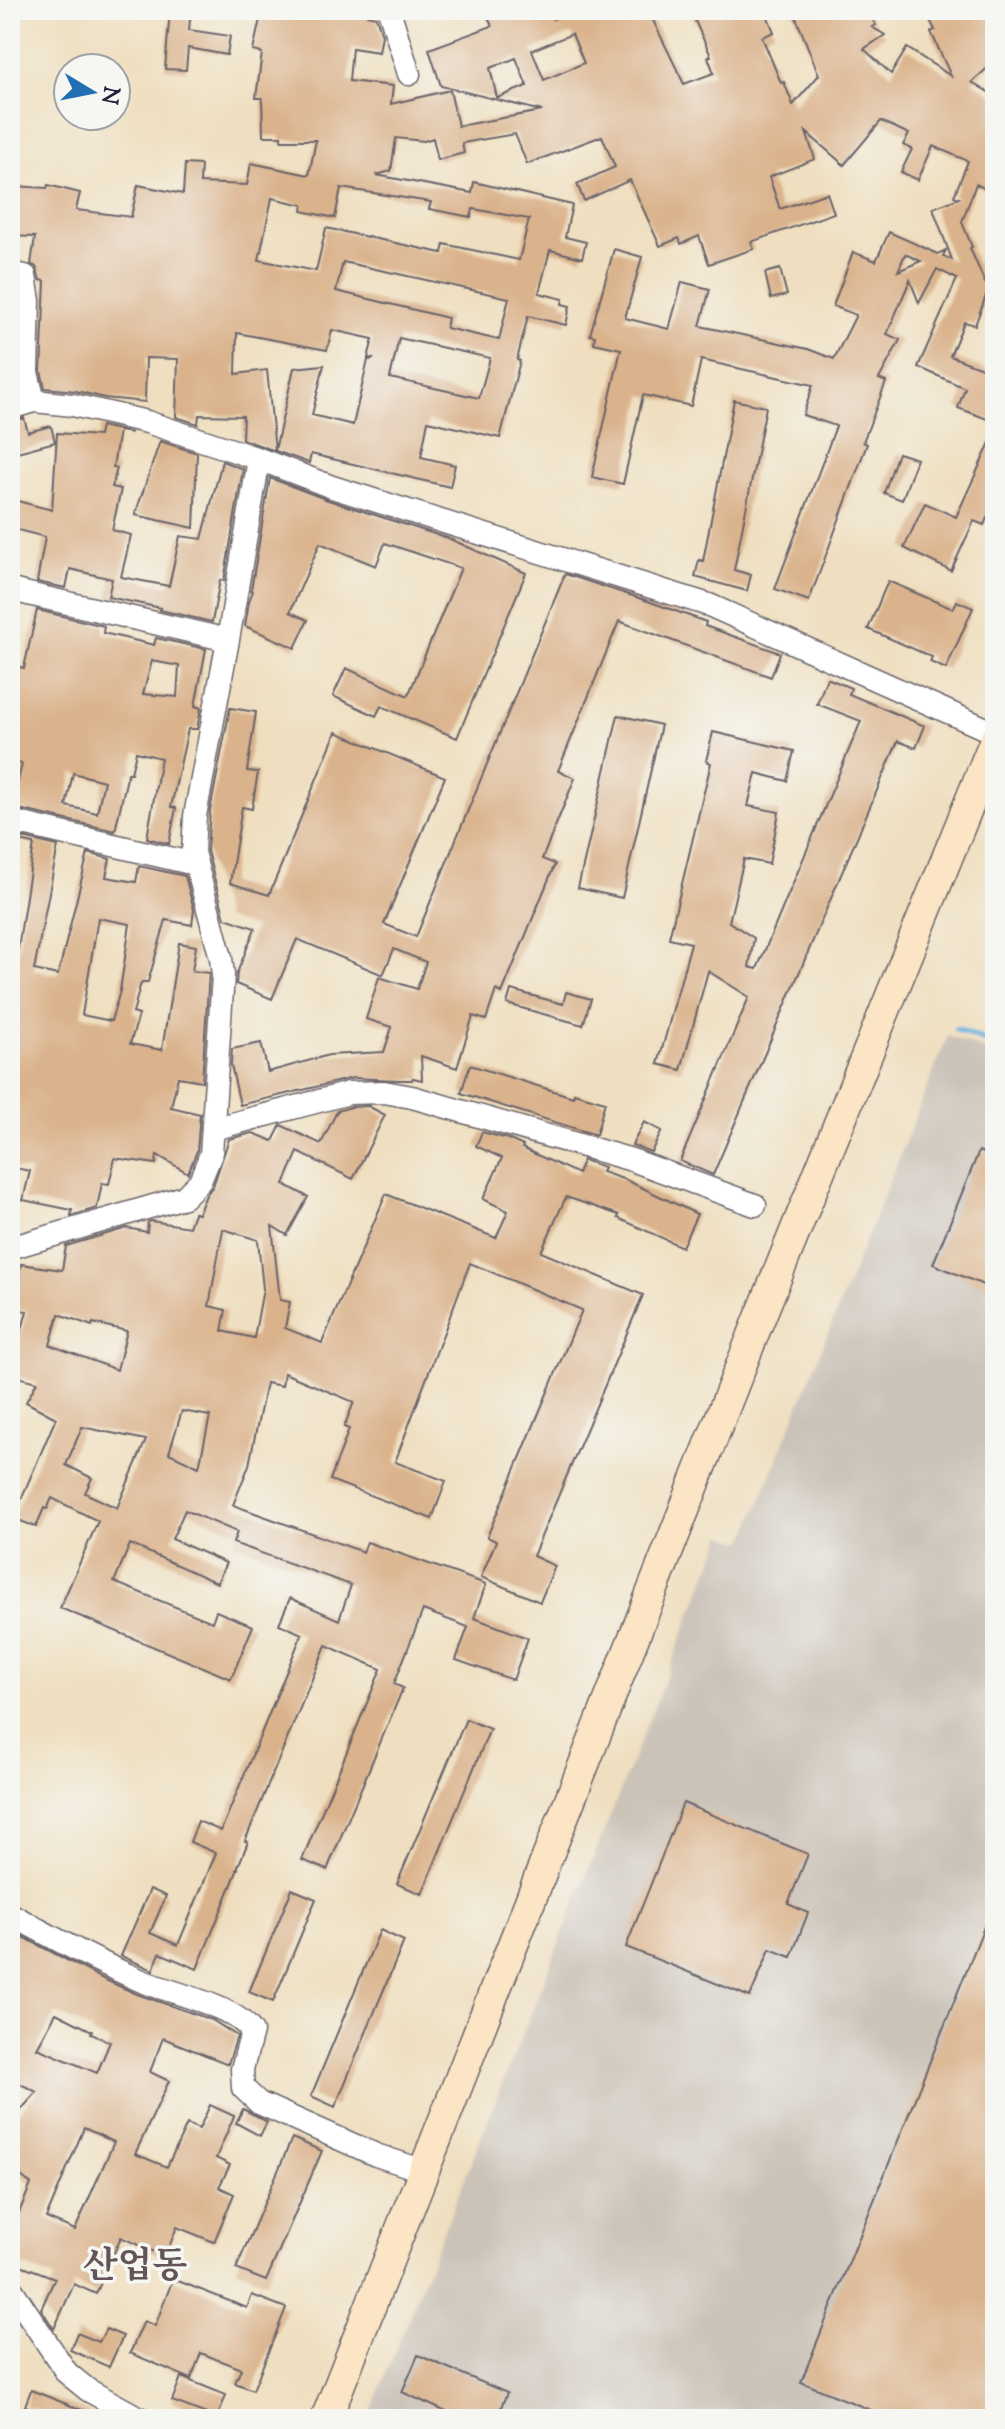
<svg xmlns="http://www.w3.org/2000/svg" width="1005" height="2429" viewBox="0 0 1005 2429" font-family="'Sorts Mill Goudy','Noto Serif KR',serif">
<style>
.industrial{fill:#cbc2b8}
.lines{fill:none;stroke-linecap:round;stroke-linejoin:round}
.stream{stroke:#6ab2e2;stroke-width:6}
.building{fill:#dab28b;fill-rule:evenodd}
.minor-casing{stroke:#6a646a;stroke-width:25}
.secondary-casing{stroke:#6a646a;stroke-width:33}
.minor{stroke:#fff;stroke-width:22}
.secondary{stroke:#fce5c4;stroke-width:30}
.labels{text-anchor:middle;stroke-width:7;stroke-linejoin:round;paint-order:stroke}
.quarter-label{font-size:36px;font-weight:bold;fill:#625457;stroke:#f6f6f2}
</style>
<rect width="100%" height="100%" fill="#f6f6f2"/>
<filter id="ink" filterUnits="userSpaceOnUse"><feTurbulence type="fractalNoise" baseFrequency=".0125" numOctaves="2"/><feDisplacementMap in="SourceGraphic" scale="16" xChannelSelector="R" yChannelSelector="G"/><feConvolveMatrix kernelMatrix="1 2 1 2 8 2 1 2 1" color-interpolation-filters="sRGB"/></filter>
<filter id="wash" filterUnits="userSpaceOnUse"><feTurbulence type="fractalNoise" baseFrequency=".006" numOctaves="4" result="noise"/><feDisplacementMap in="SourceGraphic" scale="32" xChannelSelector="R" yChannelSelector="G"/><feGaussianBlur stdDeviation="1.8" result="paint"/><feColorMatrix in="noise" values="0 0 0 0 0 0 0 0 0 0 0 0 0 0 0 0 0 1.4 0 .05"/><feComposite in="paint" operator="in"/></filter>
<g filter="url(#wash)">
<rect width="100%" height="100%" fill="#efdfc0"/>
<path class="industrial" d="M948,1036L995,1054V2419H368L723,1535L744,1542Z"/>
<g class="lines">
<path class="stream" d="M956,1029L995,1045
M418,2417L423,2419"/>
</g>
<g id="blocks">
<path class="building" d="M170,10H191L189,30L230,36L227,55L188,48L186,70L165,69Z
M262,10H367V15L376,17L382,35L379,52L352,48L349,81L393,86L391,104L450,90L458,126L542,111L441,86L429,49L492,26L485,10H550L553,19L572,10H648L684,84L714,73L708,57L711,56L690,10H765L774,32L762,37L781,83L784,82L793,105L819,75L793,10H866L876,25L872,27L885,35L864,49L891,74L907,48L951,76L931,32L935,30L925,10H995V61L972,82L995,96V194L976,184L962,222L972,247L970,248L985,283L990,285L975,325L964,322L950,356L995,373V422L958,408L965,388L918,367L957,279L937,269L919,303L910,280L887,334L900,340L879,379L886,382L863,442L867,444L809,601L775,589L836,426L803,415L813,385L701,360L691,406L643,395L623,484L592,477L621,349L594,343L595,336L590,335L614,249L642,257L625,318L669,329L682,282L710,289L700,326L808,349L834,359L856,315L833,306L853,252L876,261L889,232L938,254L946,250L943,256L952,260L933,208L959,198L954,196L968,161L933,146L918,180L901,172L912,149L903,145L909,134L881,121L844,165L806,132L815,159L769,177L780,209L827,193L834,213L751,242L754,249L709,264L699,236L681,244L679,238L660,246L630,180L584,201L577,184L615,167L602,136L527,164L515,134L462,143L464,153L438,160L433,138L424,141L396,138L391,171L376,175L472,193L474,182L572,205L565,237L586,242L582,258L550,250L539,293L563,299L562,304L570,306L566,325L528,316L517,360L520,361L500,438L428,421L421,457L455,465L450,487L311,454L309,463L242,439L243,416L199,415L198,424L176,417L178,359L146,358L145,402L105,398L76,391L45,388L41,371L45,281L40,280L36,267L31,264L35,237L10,236L13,186L47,188L48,185L80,193L76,210L131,217L138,185L183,194L185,164L201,165L200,183L247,185L251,163L309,175L316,140H281V136H263L262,98H256L262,53L253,51ZM572,34L584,63L544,80L532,50ZM516,58L527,86L497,98L490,68ZM341,188L431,202L429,209L471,217L473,209L529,219L519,260L444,244L442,253L326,228L316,271L259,260L272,198L303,205L302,211L335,218ZM905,254L921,261L898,271ZM343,262L509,298L499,340L446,328L448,318L336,291ZM332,330L373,339L368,358L374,359L368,360L353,425L312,415L324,365L294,368L275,450L267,370L236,374L237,333L327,350ZM399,338L490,358L479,398L390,378Z
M780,269L787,295L771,299L765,273Z
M10,319L14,320L13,372L17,391L10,393Z
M734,400L766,407L734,570L751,575L747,591L695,577L699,560L703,561Z
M24,418L28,432L51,426L55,442L10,454V422Z
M101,426L132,433L119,431L113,467L117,468L112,487L121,489L112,530L131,535L121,577L169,586L180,536L202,539L222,461L243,469L224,581L220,580L212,622L160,610L161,608L108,597L112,579L70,569L66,588L37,582L45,537L10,528V499L52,510L57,433L99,436Z
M995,432V500L984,525L974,521L951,571L904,548L925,503L956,517Z
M160,441L197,453L194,528L135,515Z
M898,453L917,459L902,500L884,493Z
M270,478L328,500L450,539L526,573L457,738L381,706L376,716L333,696L346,668L408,696L461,568L385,543L376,566L320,543L290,612L308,620L295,648L245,626L249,601L253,591L251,590Z
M565,574L645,600L706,622L705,626L780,653L771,677L619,621L558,771L575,778L542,859L555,864L502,993L496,990L486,1020L473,1016L457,1068L421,1056L422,1080L413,1078L412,1080H398L353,1078L240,1105L231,1065L232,1049L261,1043L268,1072L329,1055L384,1052L392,1027L366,1019L379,977L417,989L426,962L394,949L383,975L297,939L272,999L236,984L237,973L255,928L225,918L207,851L210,811L230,708L256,712L247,771L258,772L252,809L242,807L230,883L269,895L336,732L445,777L384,924L416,937Z
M888,581L953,609L957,601L973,608L946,669L930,662L932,657L868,629Z
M37,610L104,626L103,633L154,645L156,638L206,649L195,706L201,708L197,729H188L171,807L176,808L169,844L147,838L161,758L136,752L131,773H128L115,831L10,807V797L14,798L22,764L10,761V665L24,668ZM152,661L179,666L177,697L143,694ZM73,773L104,781L97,813L66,806Z
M827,678L851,688L849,694L925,726L916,748L898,741L713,1175L680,1161L749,997L708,971L681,1070L658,1064L691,943L669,938L711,763L706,761L713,732L794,751L787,781L756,773L748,806L779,812L769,864L744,859L729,922L754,938L749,967L757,969L861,721L817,704Z
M618,715L661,725L622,898L578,888Z
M10,835L58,846L34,970L58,975L88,853L110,859L106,877L136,882L139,866L185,876L194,910L192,925L166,920L148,982H142L140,986L133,1013L139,1015L130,1044L162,1050L179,943L196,946L192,971L209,973L202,1081L178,1077L171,1107L200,1114L197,1151L188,1173L157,1155L156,1164L115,1158L109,1184L102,1183L97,1208L71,1216L72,1210L23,1200L30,1171L10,1167V980L14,961L16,962L34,844L10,839ZM98,918L130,924L120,991L111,1021L82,1015Z
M511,990L563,1004L566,992L591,999L583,1025L507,1004Z
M470,1065L573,1097L574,1093L605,1102L596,1135L461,1093Z
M368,1106L385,1115L353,1179L298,1152L284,1184L308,1197L287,1235L272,1226L280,1300L290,1302L285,1328L322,1343L386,1194L496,1238L508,1211L483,1199L502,1158L476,1146L482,1132L508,1139L523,1146L522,1148L578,1174L583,1160L604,1167L602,1172L626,1180L697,1214L682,1247L618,1218L619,1215L566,1197L541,1252L643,1295L533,1556L555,1566L540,1602L481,1577L496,1541L487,1537L582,1310L470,1263L395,1462L446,1481L432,1519L330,1480L349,1429L344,1427L354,1402L284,1373L282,1386L266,1383L249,1465L233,1505L363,1552L367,1542L486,1584L474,1618L528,1638L513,1680L456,1660L468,1627L423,1610L394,1684L403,1688L327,1870L302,1860L381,1669L326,1645L245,1841L248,1842L237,1869H238L197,1969L160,1953L153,1970L121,1956L150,1889L166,1896L150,1933L178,1945L216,1853L190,1842L198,1821L221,1831L302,1634L279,1624L290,1598L339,1620L351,1585L233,1543L237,1532L185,1510L172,1539L226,1563L217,1583L130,1544L114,1582L212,1622L216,1611L253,1626L231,1679L60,1608L98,1521L52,1498L47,1509L44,1508L36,1527L13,1518L56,1418L26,1402L37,1382L10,1375V1352L15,1353L17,1348L27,1311L13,1309L21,1264L62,1270L66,1246L127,1228L147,1232L148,1222L151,1221L189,1227L194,1213L198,1214L206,1195L213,1186L229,1139L253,1133L273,1141L281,1125L321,1144L337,1111L351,1107ZM223,1229L258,1240L263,1289L254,1338L222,1331L226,1310L209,1306ZM59,1314L92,1326L93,1323L127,1331L117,1370L50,1345ZM182,1411L210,1416L199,1467L169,1453ZM82,1427L146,1440L117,1508L85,1493L92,1478L66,1465Z
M644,1122L662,1131L651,1152L632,1145Z
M979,1151L995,1158V1290L933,1264Z
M466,1719L490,1729L422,1894L397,1884Z
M683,1803L808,1854L788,1904L808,1913L791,1957L770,1949L750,1997L626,1947Z
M292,1889L316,1899L273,2002L249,1992Z
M994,1902L995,2419H893L801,2382Z
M10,1930L103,1979L137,1994L212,2020L237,2036L228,2064L163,2038L150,2072L169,2081L135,2154L167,2167L187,2124L199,2129L210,2105L234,2116L216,2158L230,2165L219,2187L234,2194L214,2242L177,2227L165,2257L121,2237L96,2294L74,2284L54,2329L41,2309L55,2278L10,2261V2234L31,2184L10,2167V2122L37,2092L10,2079ZM56,2013L92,2031L91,2034L110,2042L97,2073L37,2048ZM84,2128L114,2142L75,2230L46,2218Z
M380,1930L404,1941L335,2107L311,2096Z
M243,2109L267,2122L260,2136L236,2123Z
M292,2138L322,2151L266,2281L236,2269Z
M173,2279L247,2308L252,2295L286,2308L253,2390L235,2383L241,2369L201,2353L191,2379L130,2353L144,2321L155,2326Z
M106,2329L123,2336L109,2367L70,2350L77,2333L99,2342Z
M418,2355L507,2393L496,2419H462L402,2392Z
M181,2377L226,2395L217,2418L172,2401Z
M31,2390L102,2418V2419H38L41,2412L25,2406Z"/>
</g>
</g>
<g filter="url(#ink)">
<use href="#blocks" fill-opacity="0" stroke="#6a646a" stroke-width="2"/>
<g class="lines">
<defs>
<path id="minor" d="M389,10L409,74
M10,273L25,276L29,301L27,372L34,401
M10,408L34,401L73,405L147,422L259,459L332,487L709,605L995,733
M11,590L228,640
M10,821L186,862L193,852
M213,1129L349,1093L384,1092L412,1097L632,1160L755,1205
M10,1248L184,1197L200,1181L211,1154L223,975L221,958L193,852L195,816L228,640L259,459
M10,1914C53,1938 97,1962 142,1981C171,1993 236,2006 252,2032L242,2069L243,2088L259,2103L376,2155L424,2171
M10,2287L67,2373L88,2390L141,2419"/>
<path id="secondary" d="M326,2419L757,1325L995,740"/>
</defs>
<use href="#minor" class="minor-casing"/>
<use href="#secondary" class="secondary-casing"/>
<use href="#minor" class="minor"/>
<use href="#secondary" class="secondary"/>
</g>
</g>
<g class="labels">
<g class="quarter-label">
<text x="135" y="2277">산업동</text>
</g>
</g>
<rect width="1005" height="2429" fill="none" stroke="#f6f6f2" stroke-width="40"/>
<g transform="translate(92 92) rotate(100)"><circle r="38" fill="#f6f6f2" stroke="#a1a1a9" stroke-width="2"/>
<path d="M0-6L14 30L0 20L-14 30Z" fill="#1f6fb2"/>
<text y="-12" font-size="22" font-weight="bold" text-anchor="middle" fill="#22223b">N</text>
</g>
</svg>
